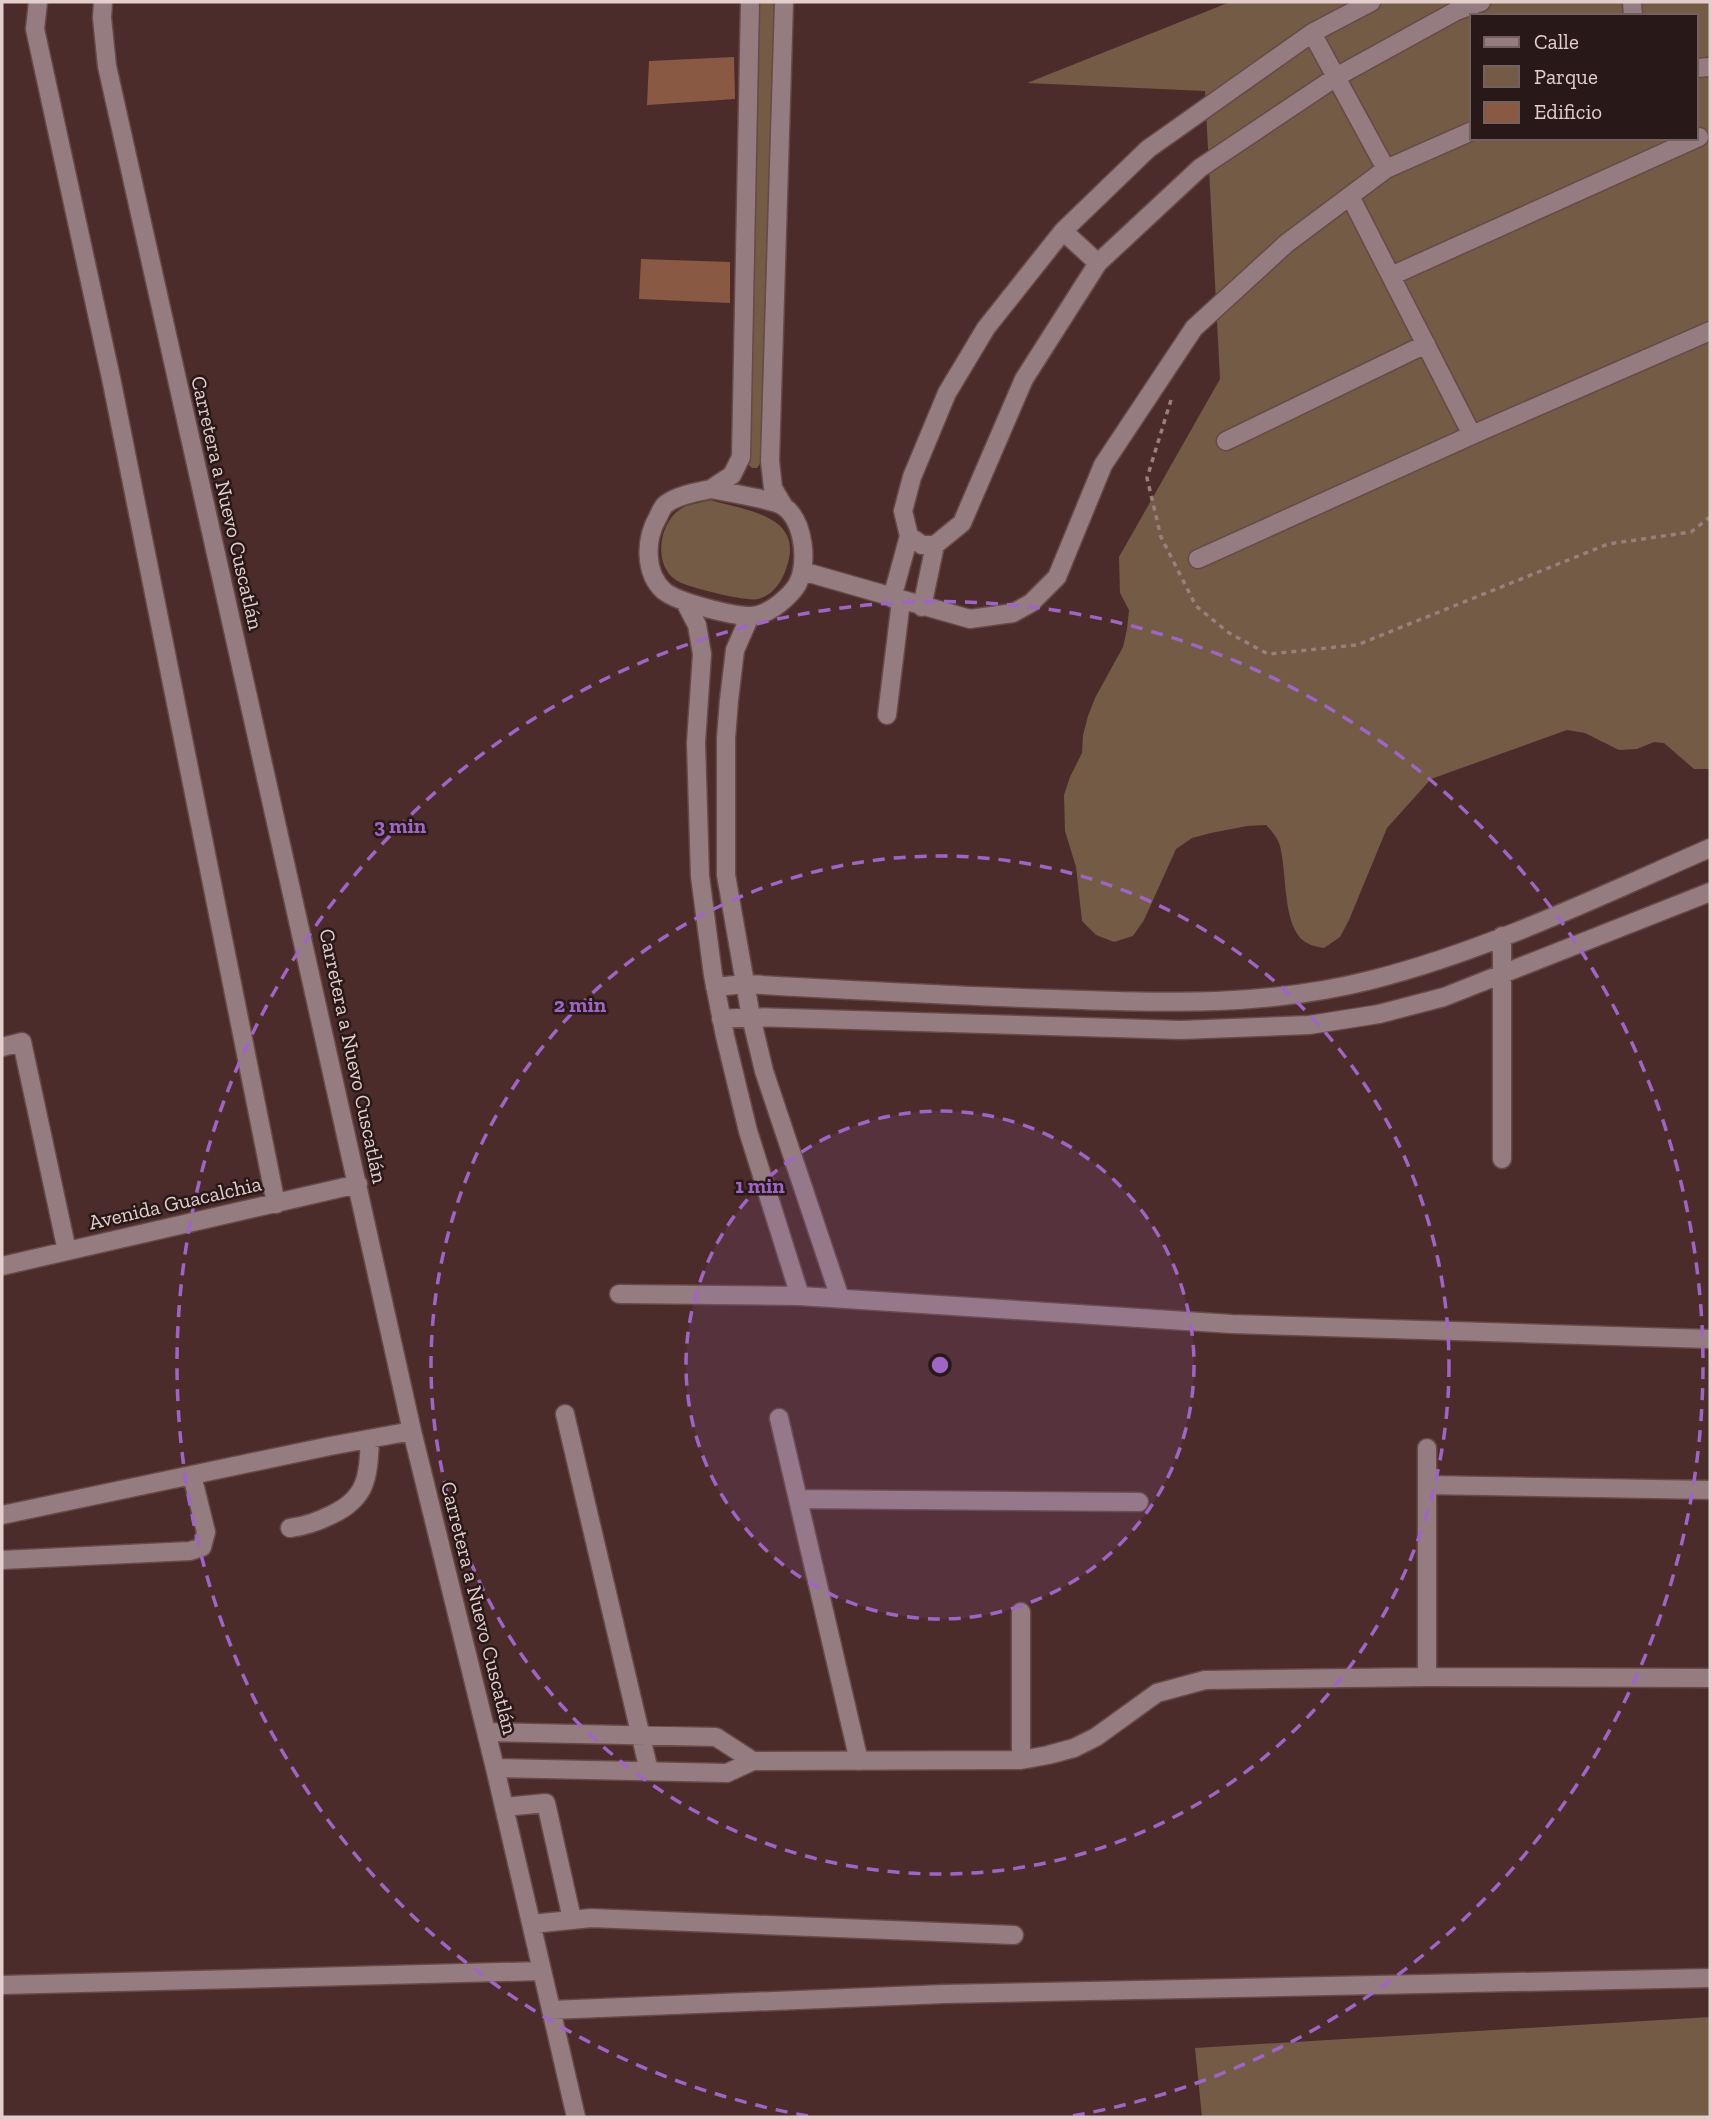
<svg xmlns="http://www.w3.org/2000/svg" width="1712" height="2119" viewBox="0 0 1712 2119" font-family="'Zilla Slab',serif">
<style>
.green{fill:#735b45;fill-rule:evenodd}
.building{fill:#895944}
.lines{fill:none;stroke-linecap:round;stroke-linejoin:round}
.minor-casing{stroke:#674947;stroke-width:21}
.path{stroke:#997f7d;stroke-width:3.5;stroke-dasharray:5 5;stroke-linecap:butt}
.minor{stroke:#957c81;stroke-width:18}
.ring{fill:none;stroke:#9f65c4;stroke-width:3.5;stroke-dasharray:12 9}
.labels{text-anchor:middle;stroke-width:5;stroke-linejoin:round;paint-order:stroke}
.street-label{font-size:21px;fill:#e3cecc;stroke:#281918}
.centre{fill:#9f65c4;stroke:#281918;stroke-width:3.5}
.ring-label{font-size:21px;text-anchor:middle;font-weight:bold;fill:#9f65c4;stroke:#281918;stroke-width:5;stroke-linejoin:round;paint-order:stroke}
</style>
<rect width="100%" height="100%" fill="#4c2c2a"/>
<path class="green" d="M760,2H774L760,464L757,468H752L748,464Z
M1230,2H1710V769H1694L1664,743L1654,742L1637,749L1619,750L1585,733L1567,730L1431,779L1387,828L1349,920L1340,937L1324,948C1319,947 1312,946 1307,943C1281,929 1288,869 1279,843C1276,836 1271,830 1266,825L1247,826L1211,833L1192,838L1176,849L1144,920L1133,936L1114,942L1096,935L1082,921L1076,867L1065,831L1064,795L1070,777L1082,753L1083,735L1088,716L1095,698L1123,647L1127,629L1129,610L1120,593L1119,557L1220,379L1205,91L1027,83ZM1472,16H1696V138H1472Z
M710,500C747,511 806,515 786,569C781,583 773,595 758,599C747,602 685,587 676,580C653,565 659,524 679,510C687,504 700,503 710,500Z
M1710,2017V2117H1202L1195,2048Z"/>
<path class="building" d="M734,57L735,99L647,105L649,61Z
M641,259L730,262V303L639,299Z"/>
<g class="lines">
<defs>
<path id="minor" d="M38,2L35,29L111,378L276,1204
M103,2L102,18L107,66L412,1431L495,1768L576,2117
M1632,2L1633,16
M1312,33L1386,169
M1696,68L1710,67
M1350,196L1472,435L1710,331
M1063,231L1098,263
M1391,276L1699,137
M1226,441L1426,344
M711,489L732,475L741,457L750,2
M711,489C725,492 775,500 783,506C804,520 809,564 797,585C793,592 785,599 779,604C771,610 760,616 750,616C732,616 677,602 664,591C644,573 645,539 658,517C660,513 662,507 666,504C678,495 697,492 711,489Z
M783,505L773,488L770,461L784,2
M909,536L922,545H935L962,523L1024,379L1098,263L1200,168L1336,77L1456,11L1481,2
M1198,559L1472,435
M802,571L970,619L1013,613L1031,603L1057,577L1103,465L1194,328L1287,243L1386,169L1472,131
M892,598L909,536L903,511L912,477L947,393L986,328L1063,231L1148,149L1312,33L1371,2
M685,602L697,625L702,654L696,743L700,876L713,975L725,1036L748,1131L800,1296
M922,607L935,545
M750,616L735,650L729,700L726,738V875L751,1017L764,1071L840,1298
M887,715L901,601
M715,987L745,984C849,990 952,996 1056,999C1165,1003 1264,1007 1371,980C1489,950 1600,896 1710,848
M721,1019L751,1017L1181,1030L1309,1025L1379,1014L1444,997L1710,892
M2,1047L22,1042L67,1251
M1502,1159V936
M2,1266L358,1184
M619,1294L800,1296L1232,1324L1710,1339
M565,1414L649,1771
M779,1418L859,1761
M1427,1485L1710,1490
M798,1499L1139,1502
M2,1515L330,1446L412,1431
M290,1528C305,1526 317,1522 331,1515C368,1498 368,1476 370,1439
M2,1560L190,1551L202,1547L206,1532L192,1475
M1021,1612V1760
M1427,1677V1448
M486,1732L716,1737L753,1761
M495,1768L727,1773L753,1761L1021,1760L1048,1755L1074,1748L1096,1737L1157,1693L1205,1680L1427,1677L1710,1678
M504,1807L546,1803L572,1919
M532,1924L591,1918L1014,1935
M2,1985L542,1971
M551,2010L944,1994L1710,1978"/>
</defs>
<use href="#minor" class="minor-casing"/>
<path class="path" d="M1171,400L1147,478L1161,537L1196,606L1229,633L1268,654L1357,645L1608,544L1691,532L1710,517"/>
<use href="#minor" class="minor"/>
</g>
<circle cx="940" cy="1365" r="254" fill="#9f65c4" fill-opacity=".12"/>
<g class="ring">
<circle cx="940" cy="1365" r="254"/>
<circle cx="940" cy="1365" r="509"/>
<path d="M808 2116A763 763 0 1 1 1072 2116"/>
</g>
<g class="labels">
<g class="street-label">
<text transform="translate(227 503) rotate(77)" y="7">Carretera a Nuevo Cuscatlán</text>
<text transform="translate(353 1056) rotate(78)" y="7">Carretera a Nuevo Cuscatlán</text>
<text transform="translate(175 1203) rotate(-13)" y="7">Avenida Guacalchia</text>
<text transform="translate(479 1608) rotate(76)" y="7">Carretera a Nuevo Cuscatlán</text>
</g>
</g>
<circle cx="940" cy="1365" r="10" class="centre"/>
<g class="ring-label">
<text x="400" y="833">3 min</text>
<text x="580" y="1012">2 min</text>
<text x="760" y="1193">1 min</text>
</g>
<rect width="1712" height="2119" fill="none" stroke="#e3cecc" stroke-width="7"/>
<rect x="1470" y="14" width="228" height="126" fill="#281918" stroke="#736160" stroke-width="2"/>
<rect x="1484" y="37" width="35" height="10" fill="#957c81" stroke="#736160" stroke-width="2"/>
<text x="1534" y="49" font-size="21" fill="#e3cecc">Calle</text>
<rect x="1484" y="66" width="35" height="21" fill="#735b45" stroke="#736160" stroke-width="2"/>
<text x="1534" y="84" font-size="21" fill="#e3cecc">Parque</text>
<rect x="1484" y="102" width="35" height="21" fill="#895944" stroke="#736160" stroke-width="2"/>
<text x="1534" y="119" font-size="21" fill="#e3cecc">Edificio</text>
</svg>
